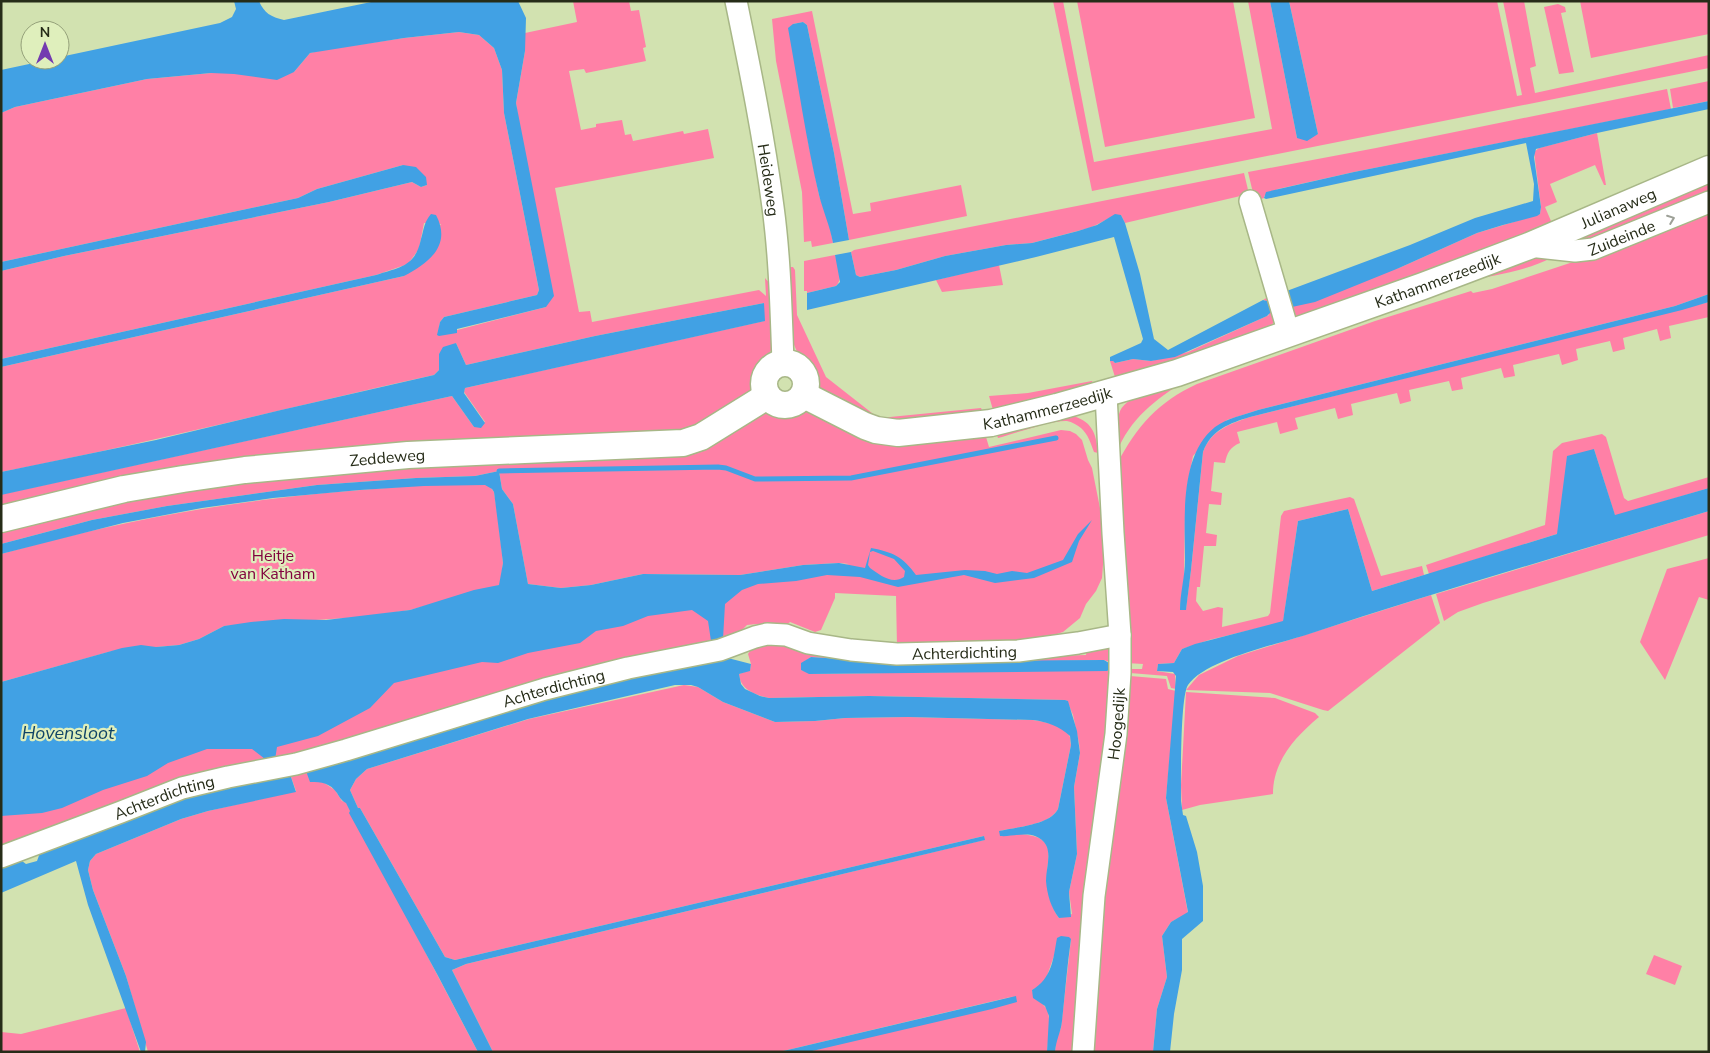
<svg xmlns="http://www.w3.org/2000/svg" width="1710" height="1053" viewBox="0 0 1710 1053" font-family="'Nunito Sans',sans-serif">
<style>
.green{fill:#ff80a6}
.water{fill:#41a1e4;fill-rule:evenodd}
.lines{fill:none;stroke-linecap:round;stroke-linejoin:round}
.stream{stroke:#41a1e4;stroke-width:5}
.minor-casing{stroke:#a8b787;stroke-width:24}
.major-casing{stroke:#a8b787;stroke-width:29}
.minor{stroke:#fff;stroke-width:21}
.major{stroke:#fff;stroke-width:26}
.oneway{stroke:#9da097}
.labels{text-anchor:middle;stroke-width:4.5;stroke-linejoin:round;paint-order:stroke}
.street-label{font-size:16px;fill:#262c18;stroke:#dfefbc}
.park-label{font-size:16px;fill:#81023e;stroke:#dfefbc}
.water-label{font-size:18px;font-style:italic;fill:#104466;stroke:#dfefbc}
</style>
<rect width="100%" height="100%" fill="#d2e2b0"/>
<path class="green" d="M573,1H629L631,11L639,10L646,47L643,48L646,61L586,73L584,69L569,71L581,130L596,127V124L622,120L625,135L631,134L633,141L683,131L684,134L708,129L714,158L555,188L579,312L590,311L592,322L759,290L766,296L765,278L771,285L772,349L759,368L750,392L691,431L1,510V495L3,494L452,396L474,427L485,422L464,392L465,388L764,321V303L595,336L466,365L456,343L439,354V370L434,375C289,407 146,444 1,472V367L404,276L441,224L424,223L419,249L408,264L376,275L1,359V271L64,256L329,202L412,182L421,187L427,185L403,165L317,189L298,198L1,262V113L15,107L147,79L211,73L294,72L310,53L323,50L404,38L459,32L479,35L494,48L502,70L504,113L539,290L537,295L444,317L440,322L438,335L546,307L516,103L525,51V33L577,22Z
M1053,1H1063L1094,162L1272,129L1248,1H1270L1297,138L1318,134L1289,1H1497L1517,96L1522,95L1503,1H1524L1536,66L1530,68L1535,93L1709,55V68L1092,191Z
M1077,1H1233L1255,118L1105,147Z
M1580,1H1709V34L1591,58Z
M1558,4L1565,7L1566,12L1561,13L1574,72L1559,74L1544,7Z
M812,11L853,214L871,211L870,203L961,185L967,216L849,240L834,153L807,25L803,22L793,24L808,141L819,195L830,227L833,243L812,247L811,241L804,242L802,192L776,61L772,19Z
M1709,81V101L1673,108L1670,89Z
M1667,89L1671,109L1354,172L1278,189L1264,196V198L1258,200L1256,192L1253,193L1248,172L1376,148Z
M1597,133L1606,185H1604L1595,165L1550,184L1557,202L1545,207L1551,221L1548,229L1307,319L1292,317L1284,292L1399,268L1477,233L1540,214L1541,207L1534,152L1539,148Z
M1244,173L1249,194L1125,223L1121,215C1108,216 1101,224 1089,228L1032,243L1006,245L945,256L896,270L860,277L856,275L851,252L854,250Z
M1709,178V196L1586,245L1562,241Z
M1709,208V294L1675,306L1258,410L1227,420L1193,456L1187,487L1185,513L1184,579L1180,608L1186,609L1191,570L1203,452C1211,430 1230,424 1250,417L1709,302V317L1669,326L1671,338L1660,341L1657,329L1623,338L1625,349L1613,352L1610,341L1576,349L1578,360L1562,365L1559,354L1513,365L1515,376L1504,378L1501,368L1461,378L1463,389L1452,391L1449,381L1409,390L1411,401L1400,404L1397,393L1351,404L1353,415L1338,419L1335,408L1295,418L1298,429L1280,434L1277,422L1237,432L1240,443C1230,447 1227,453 1225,463L1214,462L1211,491L1222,493L1221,505L1209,504L1206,533L1217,535L1216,546H1204L1200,587H1197L1196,601L1203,611L1218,607L1223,608L1222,627L1268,616L1270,613L1281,516L1284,511L1350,497L1354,499L1381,576L1422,566L1424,575L1372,591L1348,509L1298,521L1283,622L1209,640L1182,649L1174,663L1158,664L1157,671L1175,674L1176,689L1171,688L1167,676L1130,673L1127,669H1142L1143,664L1126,663L1117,464C1137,426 1158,402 1197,384L1375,321L1471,291L1473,293L1492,289L1582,259Z
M1539,253L1553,257C1524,272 1492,276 1461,281Z
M835,255C838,265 844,278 836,286L807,293V291H804V261Z
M999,265L1003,285L942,292L936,280Z
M787,267H793L795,270L797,315L826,377L877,417L880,418L981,408L983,412L884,422L824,392L817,384L810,365L798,354L792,340Z
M1271,295L1276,319L1271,326L1261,336L1115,377L1110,361H1113L1115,363L1133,359L1151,361L1188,352L1269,315L1265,300H1263Z
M1191,377C1161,396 1134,414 1119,447C1118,435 1116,422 1120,411C1128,393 1172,384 1191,377Z
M1092,381L1094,385L993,410L989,396L1028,393Z
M766,411L784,415L807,411L986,437L989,447L1061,430L1070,431L1076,434L1082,440L1088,460L1092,468L1103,523L1104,551L1102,578L1096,591L1086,604L1080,618L1063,632L1030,643L897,647L896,596L835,593V598L821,630L815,632L790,622L783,628L764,627L757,624L747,625L739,633L723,639L275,760L265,759L251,763L1,849V749L849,564L839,563L803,565L740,575L643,574L591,585L561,588L528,584L513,504L502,489L499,471L475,476L416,478L317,485L167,506L92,520L1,544V528L110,501L272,476L654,453Z
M1070,415C1092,421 1096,432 1098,453L1094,452C1091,444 1088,434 1081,428C1077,425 1072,422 1067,421C1052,420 1013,434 998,438L997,435Z
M1602,434L1606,437L1624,498L1628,501L1709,477V488L1615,516L1594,449L1557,534L1429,574L1426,565L1545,525L1553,451L1562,443Z
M486,481L494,492L498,518L503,563L500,585L410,610L362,617L224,626L199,639L179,645L112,651L1,682V554C90,529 180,510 271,499C343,490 415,486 486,481Z
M1709,511V535L1483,603L1458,612L1444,621L1436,594Z
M1709,558V600L1699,597L1665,680L1640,642L1667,569Z
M1431,595L1440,623L1328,711L1323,710L1270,693L1186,690L1199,675L1238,656Z
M763,642L796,646L808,655L813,654L920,660L1086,655L1087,649H1109L1111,653L1112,663L1104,660L989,662L851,660L811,657L801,664V670L813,674L1112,670L1075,1052H1055L1056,1040L1061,1028L1071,939L1055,953L1046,979L1039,986L1032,990C1036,1003 1039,998 1046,1008C1052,1016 1048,1041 1047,1052H808L1015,996L779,1052H493L452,970L466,964L984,840V836L455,960L445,957L360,808H358L350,790L356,779L367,769L529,719L684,685L698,687L723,702L775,722L815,721L845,718L908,717L1033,720C1044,722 1065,725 1070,737C1071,739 1070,742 1071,745L1058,809C1050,825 1017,827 1000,831C1009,833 1032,834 1039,838C1055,847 1046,863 1047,877C1048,892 1050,906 1059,918L1072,914L1069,892L1077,854L1074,787L1080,753L1079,743L1073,715L1067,701L1065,700L869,696L769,698C756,695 740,690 739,674L750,670L751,664L748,654L752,648Z
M1130,676L1166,679L1168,689L1176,691L1166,798L1188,913L1171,922L1162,936L1167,977L1157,1009L1153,1052H1089L1092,1000Z
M1186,692L1275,698L1315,713L1319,717C1295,737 1273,761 1273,794L1200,805L1182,810L1181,785Z
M306,771L335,790L342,801L346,802L478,1052H148L126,976L93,890L88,870L90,861L96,854L181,819L208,811L296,791L290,774Z
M1654,955L1682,966L1675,985L1646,974Z
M126,1008L140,1052H1V1032L21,1034Z"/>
<path class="water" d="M234,1H259C264,13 271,17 284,20L376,1H518L526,18L525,51L516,103L554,296L546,307L457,329V333L439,336L437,335L440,322L444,317L537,295L539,290L504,113L502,70L494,48L479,35L459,32L404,38L310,53L294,72L277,80L234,74L211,73L147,79L15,107L1,113V70L48,60H60V57L220,23L232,17L236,9Z
M1270,1H1289L1318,134L1307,141L1297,138Z
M803,22L807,25L834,153L849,240L833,243C830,226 823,211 819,195C806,140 798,83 788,28L793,24Z
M1709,101V109L1597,133L1536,149L1534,157L1541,207L1540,214L1537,216L1503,225L1477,233L1399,268L1315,302L1292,307L1284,292L1410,245L1475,218L1533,201L1534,184L1526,143L1266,199L1264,198L1266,192L1354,172Z
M403,165L416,167L426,177L427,185L421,187L412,182L329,202L64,256L1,271V262L298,198L317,189Z
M431,214L436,215C452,245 429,263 404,276L1,367V359L376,275C400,267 415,267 421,239C424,229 424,222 431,214Z
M1115,214L1121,215L1125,223L1140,274L1154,339L1168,350L1263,300L1267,301L1271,312L1267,316L1175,357L1151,361L1133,359L1115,363L1113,361H1110V357L1141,343L1143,339L1114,237L1036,257L807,310V293L836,286L840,282L835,255L851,252L856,275L860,277L896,270L945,256L1006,245L1032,243L1078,231L1097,225Z
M1709,294V302L1682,310L1250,417C1230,423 1211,430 1203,452L1191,570L1186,610H1180C1180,593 1185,577 1185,560C1185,519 1179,456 1215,427C1227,418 1244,415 1258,410L1675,306Z
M764,303L765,321L465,388L464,393L485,423L481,428L474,427L452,396L1,495V472L156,440L281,410L434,375L439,370V354L443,347L456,343L466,365L595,336Z
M1594,449L1615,515L1709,488V511C1575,552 1441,590 1309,634C1279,644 1206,659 1188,685C1180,697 1181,782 1181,801L1183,815L1186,816L1197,852L1203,886V921L1182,939V970L1174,1014L1170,1052H1153L1157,1009L1167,977L1162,936L1171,922L1188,912L1166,798L1176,676L1173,672L1157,671L1158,664L1174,663L1182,649L1195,644L1283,621L1298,521L1348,509L1372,591L1557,534L1567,456Z
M499,471L502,489L513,504L528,584L561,588L591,585L643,574L740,575L803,565L839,563L865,568L871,548C893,552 903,557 916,575L965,570L985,571L997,574L1012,571L1027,573L1063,560L1078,534L1092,520L1079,541L1072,562L1034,578L995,583L964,575L898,587L860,577L827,575L796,581L758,584L742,590L725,604L723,639L711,641L708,621L692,610L648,616L623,626L596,631L580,643L528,653L498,663L482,662L394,683L370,708L318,736L277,747L275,760L265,759L252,749H207L168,763L147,776L103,790L62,808L42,813L1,816V682L122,648L141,645L156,647L179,645L199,639L224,626L251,622L284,619L326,620L410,610L474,590L499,585L503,563L494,492L492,489L485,485L424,486L360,490L273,498L202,508L123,523L1,554V544L92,520L167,506L317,485L416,478L475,476ZM873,551L894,559L905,571L904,577C892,585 880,575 870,568L868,565L870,552Z
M724,657L751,664L750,671L739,674L741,684L745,689L760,696L769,698L869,696L1065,700L1068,701L1077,731L1080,753L1074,787L1077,854L1069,892L1071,917L1059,918C1051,908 1047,894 1046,881C1046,865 1056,844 1035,836C1024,832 1012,837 1000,836L999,831C1016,827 1050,825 1058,809L1071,745L1070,736C1059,726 1047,722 1033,720L908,717L845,718L815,721L775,722L723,702L698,687L691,685H675L528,719L367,769L356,779L350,790L358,808H360L445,957L455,960L984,836L985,840L466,964L452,970L493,1052H478L437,974L349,813L350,811L346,803C341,800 340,798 337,793C330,783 322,782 310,782L306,771L513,708L602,685Z
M811,657C909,665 1006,660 1104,660L1109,663L1110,669L1107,671L809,674L801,670V663Z
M290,774L296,792L208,811L181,819L96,854L90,861L88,870L93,890L126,976L146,1042L145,1052H141L88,905L76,861L1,893V865L18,858L26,864L37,861L41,850L173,799Z
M1061,936L1069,937L1071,939C1067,967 1065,994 1062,1021C1061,1032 1056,1039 1055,1052H1047L1049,1016L1045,1006L1033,998L1032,990C1052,978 1053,960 1057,938Z
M1016,996L1017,1002L992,1009L808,1052H779Z"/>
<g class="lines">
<path class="stream" d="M499,471L718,467L726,468L755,479L851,478L1056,438"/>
<defs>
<g id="minor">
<path id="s1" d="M736,1C750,69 764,138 773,207C780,259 781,310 783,362"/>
<path d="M1250,201L1289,334"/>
<path id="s2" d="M1529,246L1575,251L1593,249L1709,202"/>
<path id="s3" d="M1,857L121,812L182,788L228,777L296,764L346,750L545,689L628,668L720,650L755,637L767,634L786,635L808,643L851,650L897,654L1018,651L1078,643L1120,635"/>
<path id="s4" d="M1083,1052L1094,896L1116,734L1120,673V635L1113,533L1106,394"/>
</g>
<g id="major">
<circle cx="785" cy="384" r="21"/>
<path id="s5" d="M804,395L865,426L876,430L898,433L991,423L1057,407L1177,373L1423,286L1529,246L1709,169"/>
<path id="s6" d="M1,519L124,489L183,479L245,470L408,455L683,443L701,437L767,396"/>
</g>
</defs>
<use href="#minor" class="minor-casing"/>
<use href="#major" class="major-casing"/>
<use href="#minor" class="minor"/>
<use href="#major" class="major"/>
</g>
<defs><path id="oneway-chevron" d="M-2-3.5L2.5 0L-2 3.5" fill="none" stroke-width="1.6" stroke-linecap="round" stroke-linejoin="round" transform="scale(1.25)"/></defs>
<use class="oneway" href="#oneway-chevron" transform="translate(1671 219) rotate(-21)"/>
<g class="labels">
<g class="street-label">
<text dy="6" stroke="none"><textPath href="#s1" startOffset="182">Heideweg</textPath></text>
<text dy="6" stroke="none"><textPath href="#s5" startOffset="860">Julianaweg</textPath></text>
<text dy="6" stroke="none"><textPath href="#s2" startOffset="95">Zuideinde</textPath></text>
<text dy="6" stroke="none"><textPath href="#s5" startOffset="665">Kathammerzeedijk</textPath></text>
<text dy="6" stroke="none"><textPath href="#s5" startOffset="254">Kathammerzeedijk</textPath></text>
<text dy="6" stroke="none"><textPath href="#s6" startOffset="392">Zeddeweg</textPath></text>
<text dy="6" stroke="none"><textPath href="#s3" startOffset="999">Achterdichting</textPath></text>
<text dy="6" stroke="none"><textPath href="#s3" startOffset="579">Achterdichting</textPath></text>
<text dy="6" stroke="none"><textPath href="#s4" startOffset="330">Hoogedijk</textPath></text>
<text dy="6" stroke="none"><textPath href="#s3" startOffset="174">Achterdichting</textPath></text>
</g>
<g class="park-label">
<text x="273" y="561">Heitje<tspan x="273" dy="18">van Katham</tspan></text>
</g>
<g class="water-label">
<text x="68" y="739">Hovensloot</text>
</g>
</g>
<rect width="1710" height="1053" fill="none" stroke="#262c18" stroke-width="5"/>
<g transform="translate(45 45)"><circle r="24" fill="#dfefbc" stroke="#95a17a"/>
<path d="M0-4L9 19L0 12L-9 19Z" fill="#733ab0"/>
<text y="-8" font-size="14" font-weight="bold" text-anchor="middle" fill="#262c18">N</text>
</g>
</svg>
